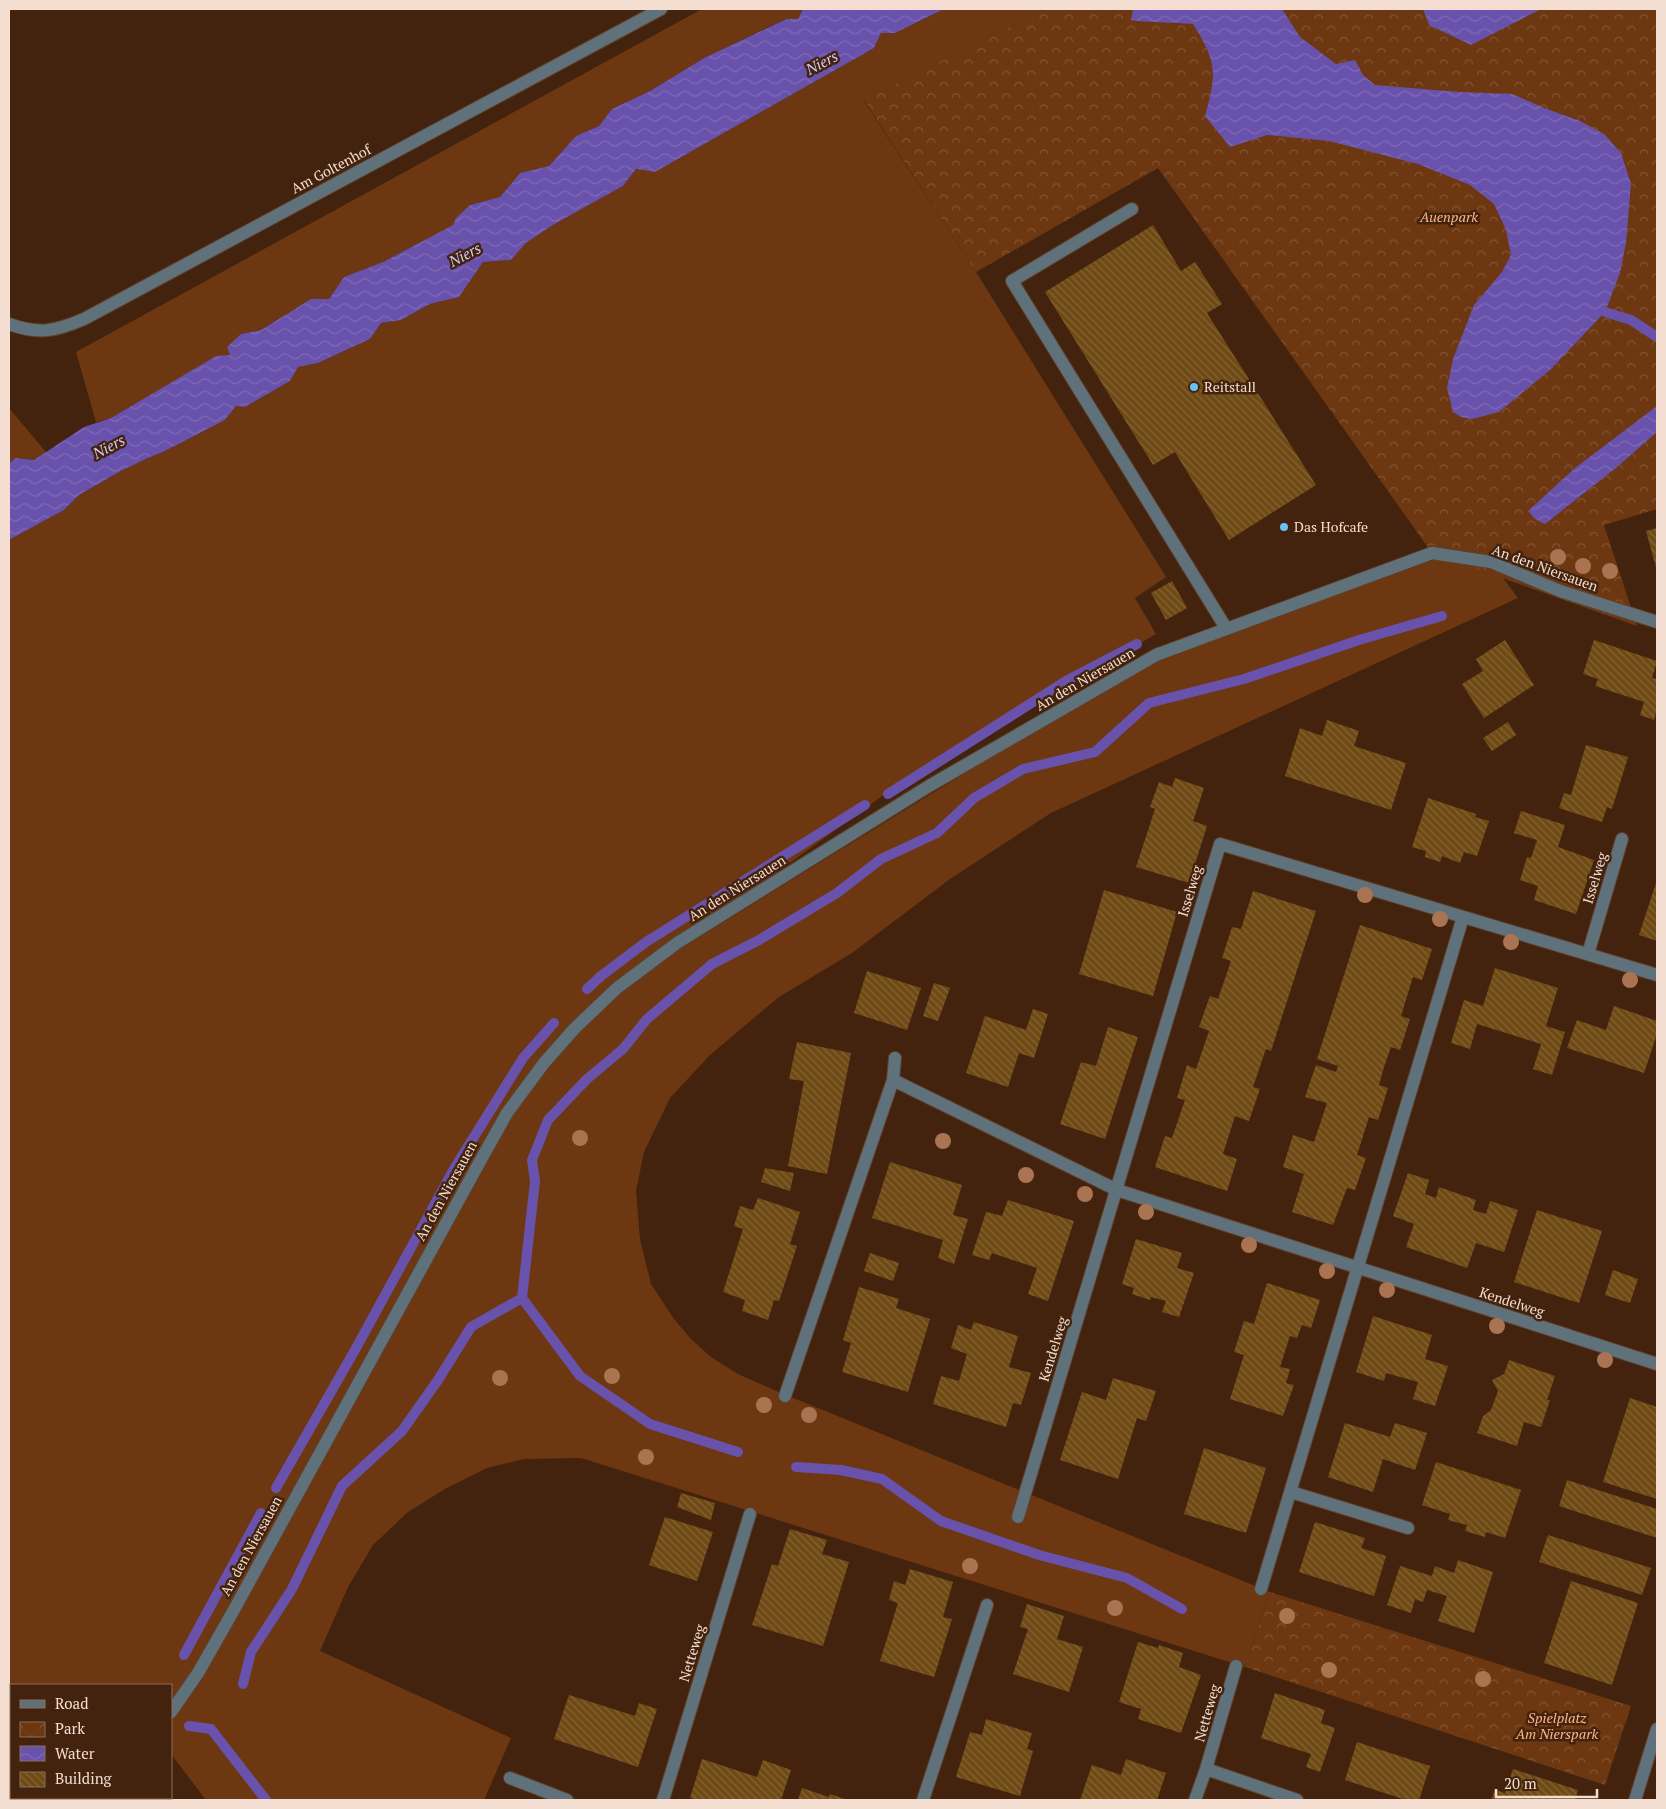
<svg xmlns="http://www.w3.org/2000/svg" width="1666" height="1809" viewBox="0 0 1666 1809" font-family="'PT Serif',serif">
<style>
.grass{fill:#6d3711}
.park{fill:url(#park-crowns)}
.water{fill:url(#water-waves)}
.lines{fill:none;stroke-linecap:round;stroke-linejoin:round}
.stream{stroke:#6952ac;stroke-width:10}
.building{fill:url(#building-back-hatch)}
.minor-casing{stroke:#5f412c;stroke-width:14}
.minor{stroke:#5f717b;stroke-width:12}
.tree{fill:#aa7452}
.poi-dot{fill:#69c3f1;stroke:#43230d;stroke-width:2}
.labels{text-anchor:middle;stroke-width:5;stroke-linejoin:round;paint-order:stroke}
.street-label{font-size:14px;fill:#f4ded1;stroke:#43230d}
.park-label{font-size:14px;font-style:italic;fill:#feb78b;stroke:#43230d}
.poi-label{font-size:14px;fill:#f4ded1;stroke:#43230d;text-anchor:start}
.water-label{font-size:15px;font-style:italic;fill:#d0c9f9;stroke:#43230d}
</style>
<defs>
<pattern id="park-crowns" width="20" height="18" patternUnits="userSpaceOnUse" patternTransform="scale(1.25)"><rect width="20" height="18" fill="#6d3711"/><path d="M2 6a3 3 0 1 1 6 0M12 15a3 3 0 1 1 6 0" fill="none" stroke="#825433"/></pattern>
<pattern id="water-waves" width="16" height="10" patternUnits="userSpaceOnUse" patternTransform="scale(1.25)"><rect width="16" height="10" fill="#6952ac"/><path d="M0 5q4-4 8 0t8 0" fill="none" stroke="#7f6ab6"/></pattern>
<pattern id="building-back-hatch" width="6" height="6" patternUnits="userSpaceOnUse" patternTransform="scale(1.25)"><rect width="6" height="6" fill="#6f4a15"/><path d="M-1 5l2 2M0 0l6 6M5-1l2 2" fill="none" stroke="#846436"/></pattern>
</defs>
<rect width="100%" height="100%" fill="#43230d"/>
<path class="grass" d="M702,9H803L798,19H785L704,58L650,91L612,109L599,126L576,136L549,166L520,173L500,197L470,205L453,225L383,262L344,277L329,299H311L261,330L241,334L231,355L216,357L111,418L96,422L76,352Z
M944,9H1044L864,101L976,272L1166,577L1135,598L1156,634L889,791L625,983L1156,655L1432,553L1491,562L1518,598L1051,813L950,879L852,953L779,997L710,1055L670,1098L644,1152L636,1191L640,1239L651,1284L674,1319L691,1339L711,1357L738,1374L781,1393L1270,1592L1245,1667L581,1458L524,1459L487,1468L445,1489L408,1512L373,1545L348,1587L320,1651L511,1738L484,1800H206L171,1754V1685H11V1798H107L105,1800H9V540L64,510L79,495L119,472L150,457L163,452L225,420L236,406L245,407L290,381L298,367L318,363L370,339L381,323L401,320L430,304L459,297L483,262L511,260L526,243L553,225L623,186L636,169L655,172L874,48L881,32L895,33Z
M9,408L46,452L34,460L16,458L9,463Z"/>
<path class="park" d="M1044,9H1657V509L1604,525L1637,626L1432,553L1158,168L976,272L864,100Z
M1270,1592L1631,1706L1605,1785L1245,1667Z"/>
<path class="water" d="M803,9H944L895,33H881L874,48L655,172L636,169L623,186L553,225L526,243L511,260L483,262L459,297L430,304L401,320L381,323L370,339L318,363L298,367L290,381L245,407L236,406L225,420L163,452L150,457L119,472L79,495L64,510L9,540V463L16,458L34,460L84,427L111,418L216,356L230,355L227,347L241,334L261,330L311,299H329L344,277L383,262L453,225L456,218L470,205L500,197L520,173L549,166L576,136L599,126L612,109L650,91L704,58L786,19H798Z
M1133,9H1282L1300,37L1336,64L1355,60L1363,75L1375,85L1459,92L1512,94L1547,109L1580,121L1604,134L1621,153L1631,184L1626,243L1620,273L1605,312L1551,369L1499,412L1472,419L1461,417L1453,412L1447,388L1453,359L1474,305L1502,272L1511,255L1506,230L1494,204L1470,185L1418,164L1329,141L1267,135L1230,147L1205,116C1217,73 1217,62 1193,24C1172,22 1152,23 1131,20Z
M1423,9H1541L1471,45L1429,25Z
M1657,406V432L1617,467L1545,524L1535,519L1528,511L1575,468Z"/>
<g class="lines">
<path class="stream" d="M1605,312L1631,320L1657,337
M888,794L1066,681L1137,644
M587,989L601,976L646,942L865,805
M738,1452L650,1424L580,1376L522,1298L535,1181L532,1160L548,1120L587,1079L623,1049L647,1019L712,964L759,940L837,893L881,859L937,833L974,798L1023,769L1095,752L1149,703L1244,679L1359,640L1442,616
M796,1467L841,1470L882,1479L941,1521L1039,1555L1127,1578L1182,1609
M276,1488L355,1350L454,1169L523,1058L554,1023
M184,1655L261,1513
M243,1684L251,1652L292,1589L342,1486L402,1431L438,1380L471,1327L522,1298
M189,1726L211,1729L266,1800
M56,1800L59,1798"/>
</g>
<path class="building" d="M1153,225L1181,271L1195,262L1222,304L1207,313L1316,485L1229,540L1175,452L1153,465L1045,292Z
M1657,528V571L1646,531Z
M1172,581L1187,608L1166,620L1151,593Z
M1505,640L1534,685L1484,718L1462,684L1483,671L1476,659Z
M1594,640L1657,661L1652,678L1657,679V709L1654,720L1640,715L1644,702L1595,686L1598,679L1583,674Z
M1327,720L1359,731L1354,746L1406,763L1391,810L1285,776L1300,728L1322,736Z
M1508,722L1516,735L1492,751L1483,738Z
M1586,745L1628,757L1612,809L1607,807L1602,822L1559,808L1564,793L1571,795Z
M1175,778L1204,788L1193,821L1207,826L1189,883L1136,867L1155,809L1150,807L1159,782L1172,787Z
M1428,798L1476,814L1475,817L1489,821L1477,856L1464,852L1460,863L1442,856L1440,862L1425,857L1426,851L1412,847Z
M1521,811L1565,825L1558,847L1594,860L1576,914L1534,900L1538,886L1520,880L1527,857L1531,858L1537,840L1514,833Z
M1657,880V941L1639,935Z
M1104,890L1177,912L1153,996L1079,974Z
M1253,891L1316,911L1271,1051L1266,1049L1253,1087L1260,1089L1249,1121L1235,1116L1223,1154L1237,1159L1227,1191L1155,1167L1165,1136L1172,1138L1185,1100L1177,1098L1187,1065L1196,1069L1209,1031L1199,1027L1210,996L1218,999L1231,961L1222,958L1232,927L1241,929Z
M1360,925L1432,949L1422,980L1413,977L1401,1016L1410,1019L1400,1050L1391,1047L1384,1067L1379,1085L1388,1088L1378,1120L1369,1117L1357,1155L1366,1158L1355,1190L1347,1188L1333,1225L1292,1212L1304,1174L1283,1167L1293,1135L1314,1142L1327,1103L1305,1097L1316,1065L1336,1072L1338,1066L1317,1059Z
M1495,968L1558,988L1546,1026L1565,1032L1552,1075L1533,1069L1541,1044L1477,1024L1470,1049L1451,1043L1464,1000L1483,1006Z
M867,971L921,988L907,1030L854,1013Z
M934,983L950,988L938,1021L923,1016Z
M1614,1006L1657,1021V1034L1644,1073L1567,1048L1577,1020L1606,1030Z
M1033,1009L1048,1014L1034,1058L1019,1053L1008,1087L966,1073L985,1016L1026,1030Z
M1108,1027L1138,1037L1105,1139L1060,1124L1081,1062L1096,1066Z
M797,1042L851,1053L827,1174L788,1166L804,1081L789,1079Z
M890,1162L962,1185L953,1215L968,1219L954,1264L938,1258L943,1240L872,1218Z
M765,1168L794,1173L790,1191L761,1182Z
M1408,1173L1429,1180L1425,1194L1436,1198L1439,1187L1476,1200L1473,1210L1486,1214L1490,1201L1518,1210L1504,1252L1476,1243L1467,1268L1406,1247L1414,1224L1393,1216Z
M758,1198L800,1212L790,1244L797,1246L779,1301L774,1300L768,1320L742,1311L745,1300L723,1292L743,1229L734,1226L740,1206L753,1210Z
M1008,1200L1074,1221L1048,1301L1028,1294L1037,1268L992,1253L989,1260L972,1255L986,1212L1002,1216Z
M1537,1210L1602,1231L1579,1303L1514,1282Z
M1136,1239L1182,1253L1177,1268L1194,1273L1179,1317L1162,1312L1166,1301L1151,1297L1150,1300L1132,1294L1134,1288L1122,1284Z
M870,1253L899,1263L893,1281L864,1271Z
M1613,1270L1638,1279L1630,1303L1605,1295Z
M1267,1283L1320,1300L1311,1328L1302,1325L1297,1338L1290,1336L1280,1367L1290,1369L1286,1383L1294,1385L1283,1416L1230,1399L1244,1355L1234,1352L1244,1321L1254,1324Z
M859,1287L899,1299L896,1308L930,1319L908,1392L842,1372L851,1343L843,1340Z
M1373,1316L1432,1335L1425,1359L1448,1366L1435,1406L1413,1399L1418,1382L1386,1373L1384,1381L1356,1372Z
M974,1322L1018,1336L1009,1367L1031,1373L1021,1405L1013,1403L1006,1427L933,1404L941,1376L959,1381L967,1354L951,1348L958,1325L971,1330Z
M1509,1360L1555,1376L1547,1400H1550L1541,1427L1524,1422L1517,1446L1477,1433L1483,1416L1491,1410L1498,1391L1492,1380L1504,1374Z
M1113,1378L1156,1391L1146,1421L1137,1418L1118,1479L1060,1460L1082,1392L1106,1400Z
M1630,1398L1657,1407V1499L1603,1482Z
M1345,1423L1390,1437L1395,1423L1427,1433L1415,1470L1383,1459L1373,1492L1328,1477Z
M1204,1448L1266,1468L1246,1533L1184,1514Z
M1436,1462L1521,1490L1505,1538L1486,1532L1485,1537L1465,1531L1467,1525L1448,1520L1450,1514L1422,1505Z
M1567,1480L1657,1509V1538L1559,1506Z
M681,1493L715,1503L711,1520L677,1507Z
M665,1517L713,1532L697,1581L649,1565Z
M1315,1522L1365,1538L1361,1548L1386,1556L1374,1596L1299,1572Z
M790,1529L827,1540L822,1554L849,1562L823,1646L752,1625L772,1564L778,1566Z
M1548,1535L1651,1568L1642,1595L1539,1562Z
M1458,1560L1493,1572L1474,1633L1438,1621L1447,1596L1427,1590L1423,1602L1415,1599L1411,1613L1387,1605L1400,1566L1432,1576L1435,1566L1454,1573Z
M910,1569L953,1582L943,1617L952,1619L934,1677L880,1661L898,1603L889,1600L894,1581L905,1585Z
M1571,1581L1638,1603L1612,1685L1544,1663Z
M1027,1604L1064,1616L1057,1639L1083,1647L1069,1692L1013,1674L1028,1629L1020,1627Z
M1138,1642L1158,1648L1159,1645L1183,1653L1179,1667L1201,1675L1181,1733L1138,1719L1141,1709L1119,1702Z
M1275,1693L1325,1710L1321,1723L1335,1728L1320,1772L1306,1767L1311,1754L1261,1738Z
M569,1695L635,1716L639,1703L657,1709L638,1767L554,1739Z
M986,1719L1032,1733L1027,1749L1033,1751L1020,1796L956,1777L970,1732L982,1735Z
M1357,1742L1430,1766L1419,1800H1406L1345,1780Z
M702,1759L757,1777L763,1760L791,1770L781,1800H697L690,1798Z
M1126,1759L1166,1773L1157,1800H1080L1092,1765L1121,1775Z
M1513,1769L1578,1790L1575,1800H1491L1495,1790L1505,1793Z
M802,1788L829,1797L830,1794L848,1800H798Z"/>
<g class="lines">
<defs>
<path id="minor" d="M1132,209L1012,281L1226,628
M9,324C39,335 56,331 84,319L661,9
M1588,954L1622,839
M893,1080L1117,1190L1657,1364
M785,1396L893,1080L895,1058
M1291,1492L1408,1528
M1018,1517L1220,844L1657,975
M1261,1589L1463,917
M171,1712L198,1673L235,1608L478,1165L507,1113L544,1063L575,1028L617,988L677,943L929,786L1156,655L1432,553L1491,562L1560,591L1657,622
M1206,1769L1297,1800
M510,1778L567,1800
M96,1800L99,1798
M663,1800L750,1514
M923,1800L987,1605
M1195,1800L1206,1769L1236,1666
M1635,1800L1657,1729"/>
</defs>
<use href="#minor" class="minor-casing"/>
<use href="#minor" class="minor"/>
</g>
<g class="tree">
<circle cx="1558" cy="557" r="8"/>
<circle cx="1583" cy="566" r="8"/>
<circle cx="1610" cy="571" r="8"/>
<circle cx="1365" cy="895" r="8"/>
<circle cx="1440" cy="919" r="8"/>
<circle cx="1511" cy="942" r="8"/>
<circle cx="1630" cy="980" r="8"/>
<circle cx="580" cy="1138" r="8"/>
<circle cx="943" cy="1141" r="8"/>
<circle cx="1026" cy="1175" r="8"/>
<circle cx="1085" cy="1194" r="8"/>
<circle cx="1146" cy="1212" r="8"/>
<circle cx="1249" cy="1245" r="8"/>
<circle cx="1327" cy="1271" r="8"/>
<circle cx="1387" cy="1290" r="8"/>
<circle cx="1497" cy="1326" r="8"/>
<circle cx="1605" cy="1360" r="8"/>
<circle cx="612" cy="1376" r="8"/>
<circle cx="500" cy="1378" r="8"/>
<circle cx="764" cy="1405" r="8"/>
<circle cx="809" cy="1415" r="8"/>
<circle cx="646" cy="1457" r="8"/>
<circle cx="970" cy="1566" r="8"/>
<circle cx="1115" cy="1608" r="8"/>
<circle cx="1287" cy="1616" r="8"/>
<circle cx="1329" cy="1670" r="8"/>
<circle cx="1483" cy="1679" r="8"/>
</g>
<g class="poi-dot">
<circle cx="1194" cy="387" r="5"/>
<circle cx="1284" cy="527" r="5"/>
</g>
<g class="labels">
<g class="street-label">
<text transform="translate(331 169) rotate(-28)" y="5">Am Goltenhof</text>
<text transform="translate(1545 568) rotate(20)" y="5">An den Niersauen</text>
<text transform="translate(1085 679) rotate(-30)" y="5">An den Niersauen</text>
<text transform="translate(1595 878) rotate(-73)" y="5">Isselweg</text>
<text transform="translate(737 888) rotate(-32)" y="5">An den Niersauen</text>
<text transform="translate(1190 891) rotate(-73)" y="5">Isselweg</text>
<text transform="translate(446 1191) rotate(-61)" y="5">An den Niersauen</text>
<text transform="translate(1512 1302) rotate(18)" y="5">Kendelweg</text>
<text transform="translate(1053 1349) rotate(-73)" y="5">Kendelweg</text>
<text transform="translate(251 1546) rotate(-61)" y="5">An den Niersauen</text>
<text transform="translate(692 1653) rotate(-73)" y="5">Netteweg</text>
<text transform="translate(1207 1713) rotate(-74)" y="5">Netteweg</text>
</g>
<g class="park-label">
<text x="1449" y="222">Auenpark</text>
<text x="1557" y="1723">Spielplatz<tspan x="1557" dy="16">Am Nierspark</tspan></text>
</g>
<g class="poi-label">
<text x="1204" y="392">Reitstall</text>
<text x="1294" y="532">Das Hofcafe</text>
</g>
<g class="water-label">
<text transform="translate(822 63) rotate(-28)" y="5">Niers</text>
<text transform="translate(465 255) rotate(-28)" y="5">Niers</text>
<text transform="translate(109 447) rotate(-28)" y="5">Niers</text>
</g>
</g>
<rect width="1666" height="1809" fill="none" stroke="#f4ded1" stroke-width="20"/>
<rect x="10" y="1684" width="162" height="115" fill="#43230d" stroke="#8a6e5b"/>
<rect x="20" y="1700" width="25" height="8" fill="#5f717b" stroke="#8a6e5b"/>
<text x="55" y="1709" font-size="15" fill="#f4ded1">Road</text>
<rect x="20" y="1722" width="25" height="15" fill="url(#park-crowns)" stroke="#8a6e5b"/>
<text x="55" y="1734" font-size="15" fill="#f4ded1">Park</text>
<rect x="20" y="1746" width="25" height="15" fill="url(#water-waves)" stroke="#8a6e5b"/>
<text x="55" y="1759" font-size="15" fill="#f4ded1">Water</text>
<rect x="20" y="1772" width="25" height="15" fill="url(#building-back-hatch)" stroke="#8a6e5b"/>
<text x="55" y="1784" font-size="15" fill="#f4ded1">Building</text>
<path d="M1496 1789v8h101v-8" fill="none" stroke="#f4ded1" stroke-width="2.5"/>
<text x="1504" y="1789" font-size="15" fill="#f4ded1" stroke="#43230d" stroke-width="4" paint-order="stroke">20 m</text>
</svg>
